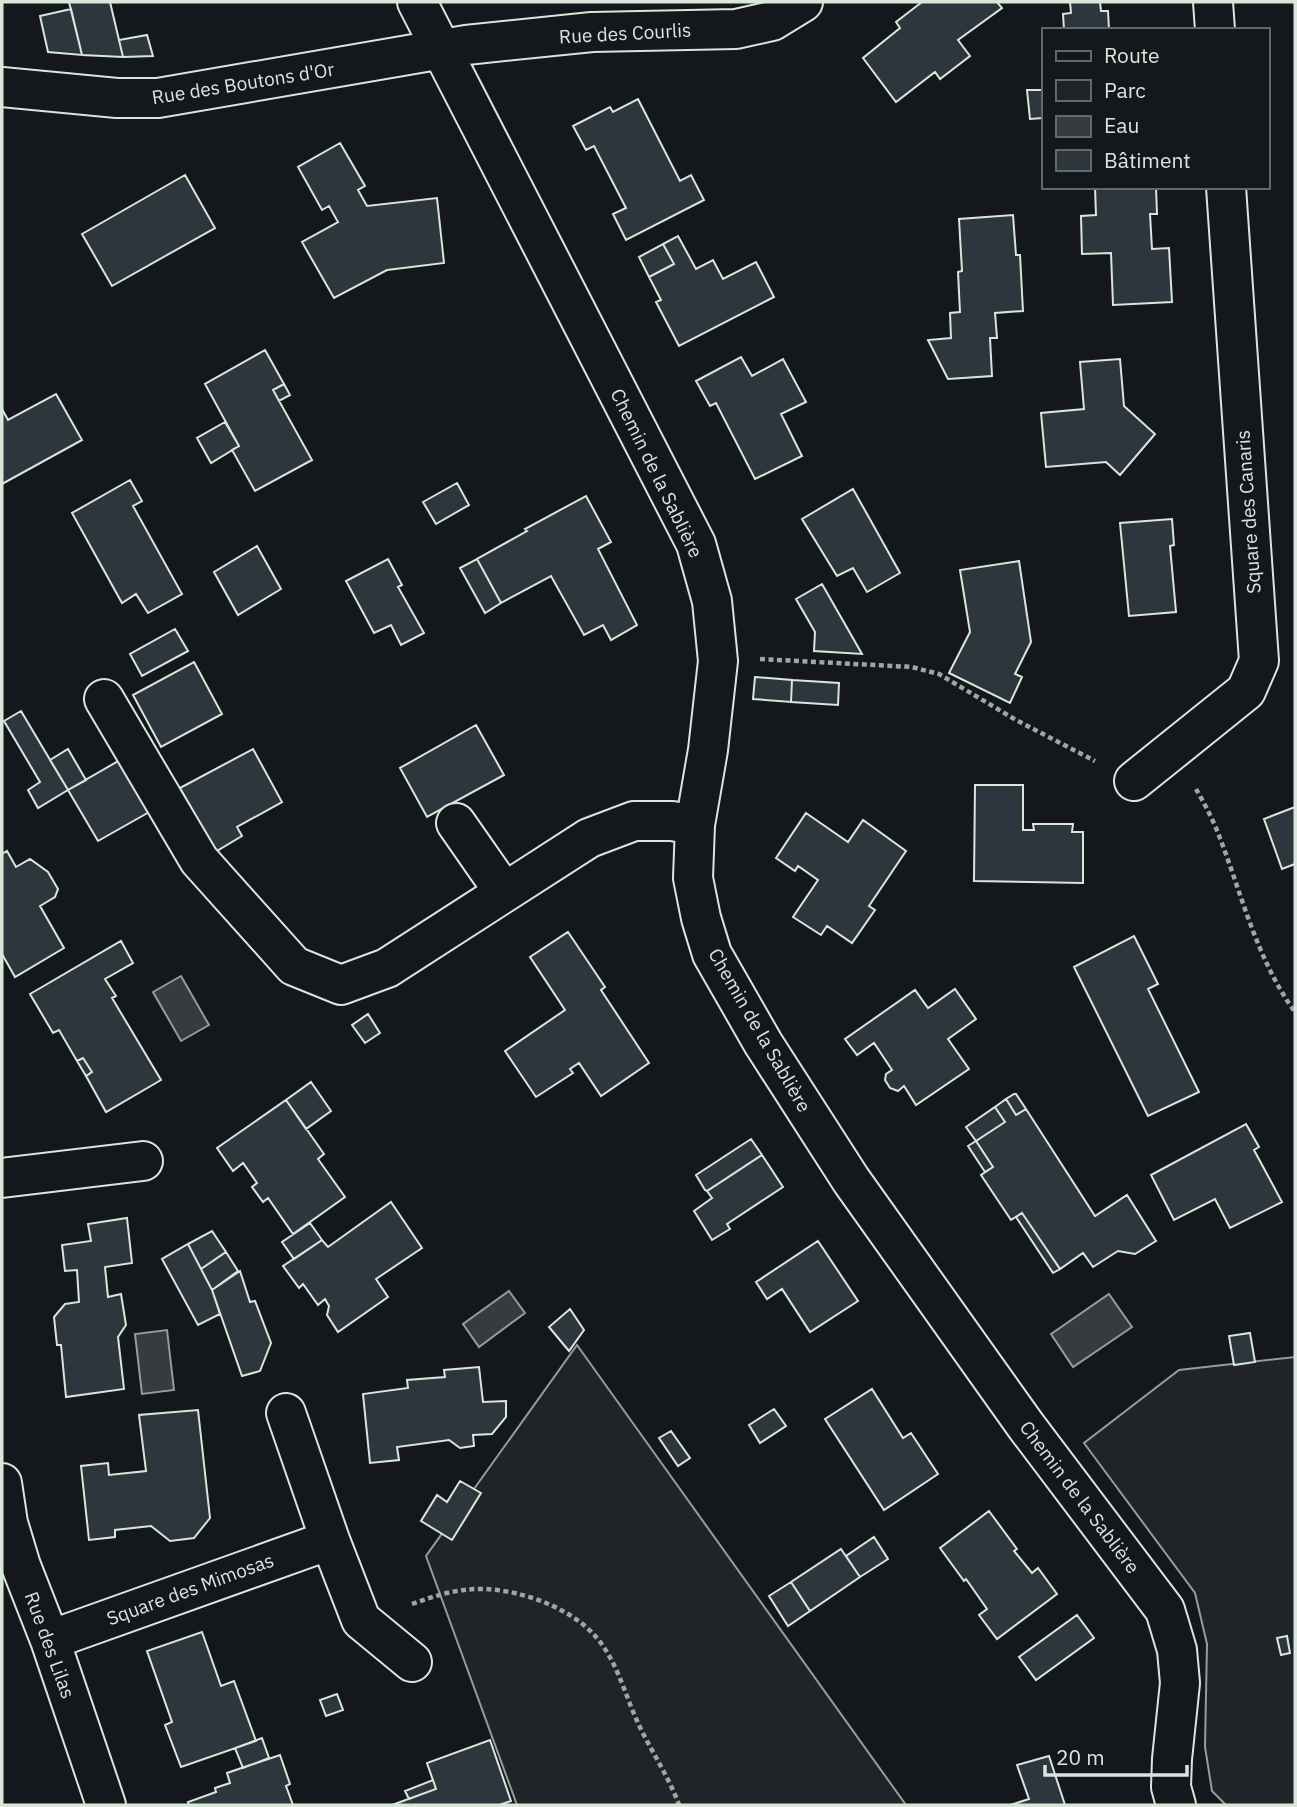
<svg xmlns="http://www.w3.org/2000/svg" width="1297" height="1807" viewBox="0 0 1297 1807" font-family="'IBM Plex Sans',sans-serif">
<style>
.green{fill:#202428;stroke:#939e99;stroke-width:2}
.water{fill:#363b3e;stroke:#939e99;stroke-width:2}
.building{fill:#2c363c;stroke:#d8e6dc;stroke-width:2}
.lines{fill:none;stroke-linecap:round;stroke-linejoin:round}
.minor-casing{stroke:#d8e6dc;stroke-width:42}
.path{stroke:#9da8a2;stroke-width:4.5;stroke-dasharray:5 3.5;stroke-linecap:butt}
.minor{stroke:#14181c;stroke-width:38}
.labels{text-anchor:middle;stroke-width:5;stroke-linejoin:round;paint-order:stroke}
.street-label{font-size:19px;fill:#d8e6dc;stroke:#14181c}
</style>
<rect width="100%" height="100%" fill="#14181c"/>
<path class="green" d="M577,1345L906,1805H517L426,1556Z
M1295,1357V1805H1226L1212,1791L1205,1747L1207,1644L1195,1593L1084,1443L1179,1370Z"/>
<path class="water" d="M181,976L209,1025L181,1041L153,992Z
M509,1291L525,1313L479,1347L463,1324Z
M1109,1294L1132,1327L1073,1367L1051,1334Z
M167,1330L174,1390L142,1394L135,1334Z"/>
<path class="building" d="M69,2H110L123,57L82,55Z
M922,2H997L1002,8L958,40L970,56L940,79L935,72L896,102L863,58L900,28L896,22Z
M1070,2H1100L1101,11H1108L1109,30H1064L1063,14L1071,13Z
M71,9L82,55L48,52L40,16Z
M147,35L153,56L123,57L119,40Z
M1027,90H1042L1043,118L1030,119Z
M638,99L680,181L691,175L704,200L626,240L613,214L626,208L594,146L586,150L573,126L610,107L613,112Z
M340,143L365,186L358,190L367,206L437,198L444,263L387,270L334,298L302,242L338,222L329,206L322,210L298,167Z
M185,175L215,228L112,286L82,234Z
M1095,187H1156L1157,214H1150L1152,249L1169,248L1172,302L1113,305L1111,253L1082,254L1081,216L1096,215Z
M1013,215L1016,255H1020L1023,311L995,313L997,338H990L992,376L948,379L928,340L951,338L950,313L960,312L958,272L962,271L959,219Z
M678,236L696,269L713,260L723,279L756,262L774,297L679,346L656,302L661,300L649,277L674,264L663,244Z
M663,244L674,264L649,277L639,257Z
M265,350L284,384L273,390L312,460L255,491L232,450L239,446L205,384Z
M741,357L752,376L783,359L806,402L781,414L802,456L755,479L716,403L710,406L696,381Z
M1120,359L1124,406L1155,434L1120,475L1106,462L1046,467L1041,413L1084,409L1080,362Z
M284,384L290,395L279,401L273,390Z
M56,394L82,440L2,484V409L8,420Z
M225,422L239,446L211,463L197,438Z
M130,480L142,501L133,506L182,594L148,613L136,594L122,603L72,513Z
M457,483L469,505L436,524L423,502Z
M853,489L900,573L867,592L853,568L837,576L802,519Z
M586,496L611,542L598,549L637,625L611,640L603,625L584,635L551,576L501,603L477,559L527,531L525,529Z
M1172,519L1174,545L1170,546L1176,612L1129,616L1120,523Z
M257,546L281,589L238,615L214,572Z
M388,559L402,585L398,587L424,633L401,645L391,625L374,633L346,581Z
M477,559L501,603L485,613L460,568Z
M1019,561L1031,642L1015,674L1022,677L1010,703L949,673L970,632L960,570Z
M822,584L862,654L814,651L815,632L796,599Z
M175,629L188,651L142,676L130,654Z
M194,662L222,714L161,747L133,695Z
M755,677L792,680L791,702L753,699Z
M792,680L839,683L838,705L791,702Z
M21,711L68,790L38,808L28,790L40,782L4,721Z
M476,725L504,775L427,817L400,768Z
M68,749L86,780L68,790L50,760Z
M253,749L282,802L237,827L242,836L215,852L180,788Z
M120,760L151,811L98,841L68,790Z
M975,785H1023V830H1034L1033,824H1073L1072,832H1083V883L974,881Z
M1295,807V864L1282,869L1264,819Z
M806,813L848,842L863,820L906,851L869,906L875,910L852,943L827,926L821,935L793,917L818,880L798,866L795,871L776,858Z
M7,851L16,867L30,859L48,872L58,889L55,897L40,906L64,948L15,977L2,954V854Z
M568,932L605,987L601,990L649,1063L601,1096L579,1063L570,1069L573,1073L536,1097L505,1051L565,1010L530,957Z
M1134,936L1158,984L1148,989L1199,1092L1148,1116L1074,967Z
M121,941L133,963L105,979L116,996L112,998L161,1080L106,1112L86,1076L92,1072L83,1058L77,1061L59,1030L53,1033L30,994Z
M955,989L976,1019L948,1039L969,1069L916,1105L904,1086L898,1091L890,1088L885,1080L886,1074L892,1070L874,1043L857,1055L845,1039L915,990L928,1008Z
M368,1014L380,1033L365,1043L352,1025Z
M83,1058L92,1072L86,1076L77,1061Z
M311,1082L331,1111L306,1129L286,1100Z
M1014,1094H1016L1026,1109L1016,1115L1006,1099Z
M1006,1099L1016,1115L1026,1109L1095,1216L1127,1195L1156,1241L1135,1254L1118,1251L1093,1267L1083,1253L1060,1269L1022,1213L1011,1220L981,1175L993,1167L976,1141L1005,1122L995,1107Z
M286,1100L324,1154L318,1159L345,1197L293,1234L268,1198L263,1202L252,1187L257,1183L243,1163L233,1171L217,1148Z
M995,1107L1005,1122L976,1141L966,1127Z
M1246,1124L1259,1147L1254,1150L1282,1202L1230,1228L1215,1199L1174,1220L1151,1175Z
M751,1139L762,1155L707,1191L705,1190L696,1175Z
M976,1141L993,1167L985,1172L968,1146Z
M762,1155L783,1187L727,1224L730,1229L712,1240L694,1211L712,1198L707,1191Z
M391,1202L422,1248L376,1279L388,1297L338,1332L327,1315L329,1306L325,1299L318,1305L303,1284L299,1288L283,1266L322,1240L328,1247Z
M1022,1213L1060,1269L1053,1273L1016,1217Z
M127,1218L132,1263L105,1267L108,1297L121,1294L126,1325L118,1337L124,1389L66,1397L61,1345H57L54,1317L65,1304L79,1302L77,1270L65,1271L62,1245L91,1241L88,1224Z
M310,1223L322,1240L294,1259L282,1242Z
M212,1231L226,1252L201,1269L188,1244Z
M818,1241L858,1301L810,1332L782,1289L767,1299L756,1282Z
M188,1244L212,1290L220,1314L198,1325L162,1259Z
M226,1252L238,1271L212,1290L201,1269Z
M240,1271L250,1302L255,1301L271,1343L260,1371L242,1376L212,1290Z
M570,1309L584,1330L569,1351L549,1327Z
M1250,1333L1255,1362L1234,1365L1229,1336Z
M479,1367L483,1402L506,1401V1417L492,1434L473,1435L474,1446L460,1448L449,1440L397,1447L399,1460L370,1463L363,1394L408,1388L407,1380L445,1377L444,1370Z
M872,1389L903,1438L911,1433L938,1474L884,1510L825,1419Z
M774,1409L786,1426L760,1443L749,1425Z
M198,1410L210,1518L194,1538L170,1541L151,1526L115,1530V1537L89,1540L81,1466L108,1463L109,1475L146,1471L139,1415Z
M671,1431L690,1458L678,1466L659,1438Z
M460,1481L481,1493L452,1540L421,1521L437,1495L447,1502Z
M989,1511L1017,1549L1014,1551L1032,1573L1038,1568L1057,1594L997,1639L979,1615L987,1609L966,1579L964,1581L940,1548Z
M874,1537L888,1559L860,1577L846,1556Z
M841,1549L860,1577L810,1611L791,1582Z
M791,1582L810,1611L788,1626L769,1596Z
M1077,1615L1094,1638L1036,1680L1019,1657Z
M202,1632L221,1686L234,1681L256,1741L181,1767L165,1725L172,1722L147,1651Z
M1287,1636L1290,1653L1281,1655L1277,1638Z
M337,1694L343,1710L326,1716L320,1700Z
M262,1738L269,1758L243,1768L235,1748Z
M490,1740L511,1801L499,1805H392L436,1789L427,1763Z
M280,1755L290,1784L286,1786L293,1805H189L188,1802L216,1792L215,1788L230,1783L227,1773Z
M1049,1756L1065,1805H1010L1029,1799L1017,1765Z
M433,1780L436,1789L409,1799L405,1791Z"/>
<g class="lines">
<defs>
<path id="minor" d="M417,2L696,544L712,601L718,661L708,750L695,825L693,878L701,918L712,954L763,1043L851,1180L1026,1426L1165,1610L1177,1650L1180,1683L1172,1759L1171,1787L1176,1805
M1213,2L1215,30
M2,87L117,98H158L466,45L592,32L736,29L772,21L803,2
M104,699L199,860L294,966L341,985L387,968L589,838L634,821H672L695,825
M1134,781L1246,691L1259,661L1226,187
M456,823L504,892
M2,1178L143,1161
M286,1413L330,1540
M2,1483L8,1523L21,1566L50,1640L106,1805
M50,1640L330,1540L361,1620L412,1662"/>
</defs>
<use href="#minor" class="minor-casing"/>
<path class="path" d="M760,659L912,667L939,674L1016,720L1095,761
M1196,789C1203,801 1210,814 1216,828C1241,890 1255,957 1295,1012
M412,1604C429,1598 446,1592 464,1590C506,1584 568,1604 596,1637C617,1661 625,1695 638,1723C651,1751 669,1777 679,1805"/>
<use href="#minor" class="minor"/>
</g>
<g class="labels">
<g class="street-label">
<text transform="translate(625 33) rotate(-3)" y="7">Rue des Courlis</text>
<text transform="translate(243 83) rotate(-9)" y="7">Rue des Boutons d'Or</text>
<text transform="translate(657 473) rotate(64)" y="7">Chemin de la Sablière</text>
<text transform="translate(1248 512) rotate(-94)" y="7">Square des Canaris</text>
<text transform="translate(760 1030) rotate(60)" y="7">Chemin de la Sablière</text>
<text transform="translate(1080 1497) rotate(53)" y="7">Chemin de la Sablière</text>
<text transform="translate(190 1589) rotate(-20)" y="7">Square des Mimosas</text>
<text transform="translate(50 1645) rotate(70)" y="7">Rue des Lilas</text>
</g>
</g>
<rect width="1297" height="1807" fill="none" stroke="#d8e6dc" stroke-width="7"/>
<rect x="1042" y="28" width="228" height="161" fill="#14181c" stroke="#626a69" stroke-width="2"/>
<rect x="1056" y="51" width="35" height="10" fill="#14181c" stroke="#626a69" stroke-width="2"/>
<text x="1104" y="63" font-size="21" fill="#d8e6dc">Route</text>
<rect x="1056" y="80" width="35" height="21" fill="#202428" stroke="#626a69" stroke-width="2"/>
<text x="1104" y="98" font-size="21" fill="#d8e6dc">Parc</text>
<rect x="1056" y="116" width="35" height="21" fill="#363b3e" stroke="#626a69" stroke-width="2"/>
<text x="1104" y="133" font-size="21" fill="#d8e6dc">Eau</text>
<rect x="1056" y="150" width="35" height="21" fill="#2c363c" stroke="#626a69" stroke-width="2"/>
<text x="1104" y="168" font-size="21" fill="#d8e6dc">Bâtiment</text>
<path d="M1045 1765v10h142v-10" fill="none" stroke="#d8e6dc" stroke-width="3.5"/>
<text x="1056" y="1765" font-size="21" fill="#d8e6dc" stroke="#14181c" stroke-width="5" paint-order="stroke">20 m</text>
</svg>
